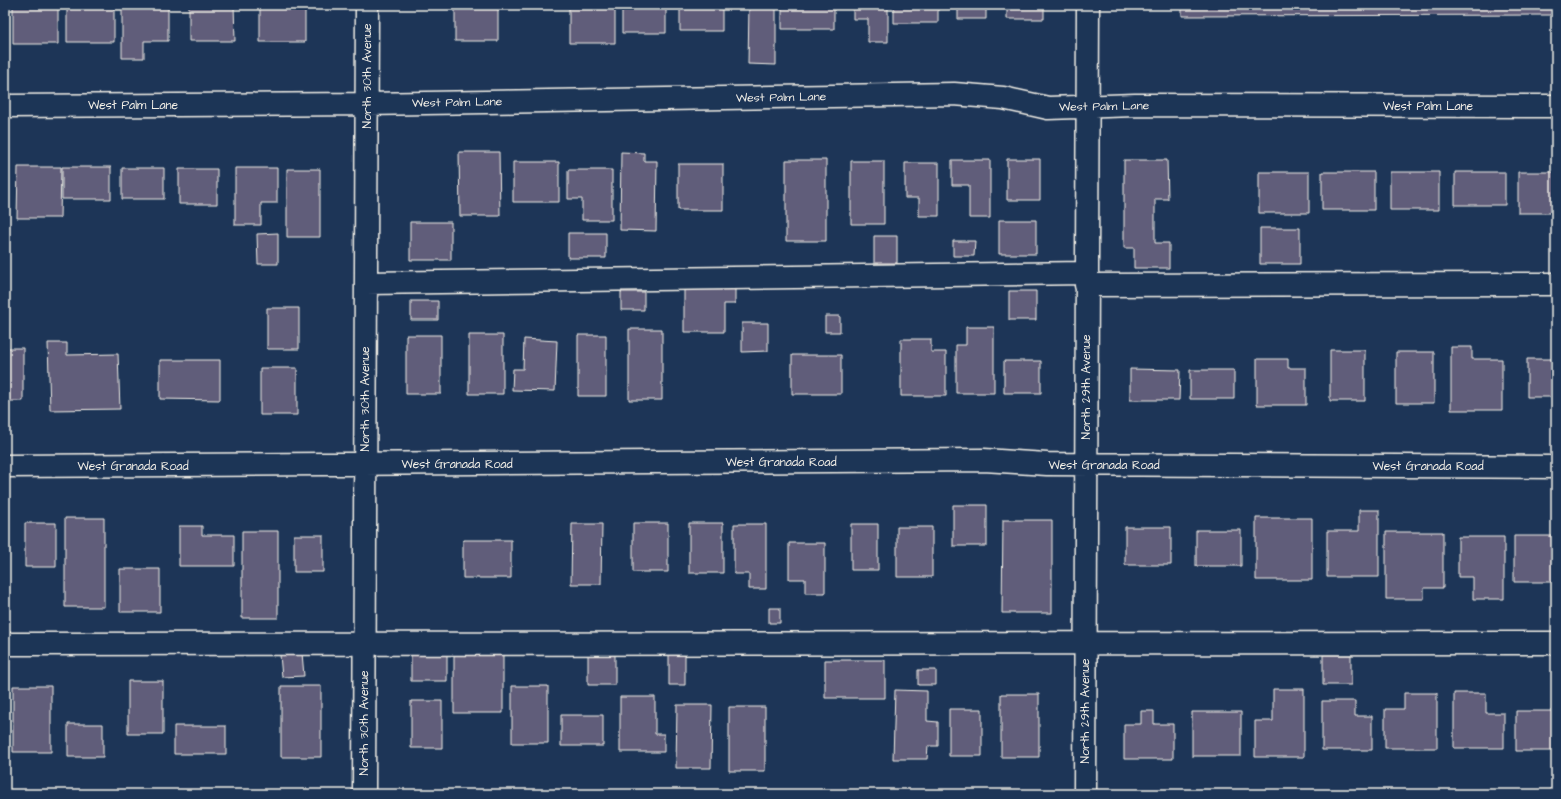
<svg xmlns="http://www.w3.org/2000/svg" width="1561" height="799" viewBox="0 0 1561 799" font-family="'Architects Daughter',sans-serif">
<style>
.building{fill:#615d7a;stroke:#f4f1e8}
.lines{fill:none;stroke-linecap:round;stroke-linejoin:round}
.minor-casing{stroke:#f4f1e8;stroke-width:25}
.minor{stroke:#1d3557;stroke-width:22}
.labels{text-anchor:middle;stroke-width:3.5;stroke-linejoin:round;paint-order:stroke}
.street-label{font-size:12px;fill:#f4f1e8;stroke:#1d3557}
</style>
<rect width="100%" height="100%" fill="#1d3557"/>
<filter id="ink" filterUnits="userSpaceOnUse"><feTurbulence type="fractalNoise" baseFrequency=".025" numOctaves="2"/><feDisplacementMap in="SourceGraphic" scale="8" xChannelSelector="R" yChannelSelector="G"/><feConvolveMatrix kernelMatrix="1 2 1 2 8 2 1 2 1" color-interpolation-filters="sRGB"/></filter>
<g filter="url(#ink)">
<path class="building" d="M13,5H58V44H13Z
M67,5H114V42H67Z
M122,5H168V41H144V58H122Z
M189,5H234L235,41H189Z
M260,5H305V42H260Z
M470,5H498V41H455V9H470Z
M569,5H615V43H569Z
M622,5H666V33H622Z
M680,5H722V31H680Z
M749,5H776V65L748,64Z
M782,5H834V29H782Z
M853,5H888V42H868V19H853Z
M894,5H938V23H894Z
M958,5H986V19H958Z
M1007,5H1044V19H1007Z
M1182,5H1556V15L1182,16Z
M459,152H499L500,216H460Z
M621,152L644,153V161H657L656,231L620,230Z
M1007,159H1040V200H1007Z
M786,160H826V241H786Z
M952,160H990V218H969V185H952Z
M1124,160H1167L1168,199H1155V243H1169V268H1134V248H1124Z
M851,161H884V224H851Z
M513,162H559V202H513Z
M905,163H939V216H919V198H905Z
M678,164H723V210H678Z
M18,167H61L60,218H17Z
M62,167H111V199H62Z
M122,168H164V199H122Z
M235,168H277V203H261V225H235Z
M179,169H217V204H179Z
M287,169H320V237H287Z
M5,170H7V218H5Z
M568,170H612V220H582V199H568Z
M1259,172H1309V213H1259Z
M1322,172H1374V210H1322Z
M1390,172H1439V210H1390Z
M1455,172H1505V205H1455Z
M1518,172H1556V213H1518Z
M999,220H1036V254H999Z
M410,222H451V260H410Z
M1260,228H1300V264H1260Z
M278,233V264H258L257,234Z
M568,233H606V258H568Z
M874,236H897V263H874Z
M953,241H975L974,256H953Z
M684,289H735V304H724V332H684Z
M1009,291H1036V320H1009Z
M621,292H644V310H621Z
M411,301H438V320H411Z
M267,308H299V349H267Z
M825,316H840V332H825Z
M742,323H768V351L742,352Z
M966,327H994V393H956V345H966Z
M629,329H662V400H629Z
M406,335H441V394H406Z
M469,335H503V394H469Z
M578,335H606V396H578Z
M524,339L557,341L555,391L512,390L513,369H523Z
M901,339H931V352H946V396H901Z
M48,343H67V355L118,354L120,409L50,410Z
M1451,347H1472V359H1502V410H1451Z
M5,348H23V401H5Z
M1330,350H1365V401H1330Z
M1396,352H1434V403H1396Z
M792,355H841V394H792Z
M1257,359H1288V368H1306V405H1257Z
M1527,359H1556V397H1527Z
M160,360H220V400L160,399Z
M1004,361H1041V393H1004Z
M260,368H297V415H260Z
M1130,369L1180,370L1179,400H1130Z
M1190,370H1234V399H1190Z
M953,505H987V546H953Z
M1359,510H1379V577H1327V531H1359Z
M65,518H104V607H65Z
M1256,518H1312V580H1256Z
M1003,520H1052V613H1002Z
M25,523H56V567H25Z
M633,523H668V572H633Z
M689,523H723V573H689Z
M572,524H602L601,584H571Z
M734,524H766V589H749V574H734Z
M851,524H878V570H851Z
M179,526H202V535H234V566H179Z
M897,527H932V577H897Z
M1125,527H1171V565H1125Z
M1196,530H1241V566H1196Z
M242,531H278V618H242Z
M1386,532H1443V588H1424V599H1386Z
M294,535H323V572H294Z
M1514,536H1556V582H1514Z
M1458,537H1504V599H1473V577H1458Z
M463,540H511V578H463Z
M789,543H825V593H805V579H789Z
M120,569H160V612H120Z
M769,608H780V623H769Z
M302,653L304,676L282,677L280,655Z
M411,653H447V681H411Z
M588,653H615V685H588Z
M669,653H685V685H669Z
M454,655H503V713H454Z
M1323,655H1351V685H1323Z
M825,660H885V698H825Z
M918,670H936V685H918Z
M128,681H163V734H128Z
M13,686H51V752H13Z
M281,686H321V757H281Z
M512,686H548V743H512Z
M1273,689H1304V757H1255V721H1273Z
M895,690L927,691V721L938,722V746H928L927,759H893Z
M1404,693H1437V748H1385V709H1404Z
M1454,693H1486V713H1504V748H1454Z
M1001,694H1039V757H1001Z
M620,697H655V734H664V752H620Z
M411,701H442V748H411Z
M1322,701H1355V716H1372V750H1322Z
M677,705H712L711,768H676Z
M729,707H765V771H729Z
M949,709H982V756H949Z
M1141,711H1154V724H1173V759H1124V724H1141Z
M1516,711H1556V751H1516Z
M1192,712H1241V756H1192Z
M561,715H603V746H561Z
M68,724H103V757H68Z
M174,726H226V754H174Z"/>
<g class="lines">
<defs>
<path id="minor" d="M5,106L367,104L954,94L1003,98L1048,108L1135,105L1556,106
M366,283L1086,273
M1086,285L1556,284
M5,466L984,460L1047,464L1556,467
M5,644L1556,643
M364,794L367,5
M1085,794L1088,5"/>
</defs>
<use href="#minor" class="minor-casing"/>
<use href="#minor" class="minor"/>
</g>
</g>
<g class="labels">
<g class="street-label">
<text transform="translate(367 76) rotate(-90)" y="4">North 30th Avenue</text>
<text transform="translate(781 97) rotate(-1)" y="4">West Palm Lane</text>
<text transform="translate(457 102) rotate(-1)" y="4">West Palm Lane</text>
<text x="133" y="109">West Palm Lane</text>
<text transform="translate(1104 106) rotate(-1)" y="4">West Palm Lane</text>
<text x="1428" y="110">West Palm Lane</text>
<text transform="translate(1086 387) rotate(-90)" y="4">North 29th Avenue</text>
<text transform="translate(365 399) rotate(-90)" y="4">North 30th Avenue</text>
<text x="781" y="466">West Granada Road</text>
<text x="457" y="468">West Granada Road</text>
<text x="1104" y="469">West Granada Road</text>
<text x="133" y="470">West Granada Road</text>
<text x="1428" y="470">West Granada Road</text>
<text transform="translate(1085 711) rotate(-90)" y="4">North 29th Avenue</text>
<text transform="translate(364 723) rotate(-90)" y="4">North 30th Avenue</text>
</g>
</g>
<rect width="1561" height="799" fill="none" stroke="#1d3557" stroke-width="20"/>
<rect x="10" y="10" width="1541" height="779" fill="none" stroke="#f4f1e8" stroke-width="1.5" filter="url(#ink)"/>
</svg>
